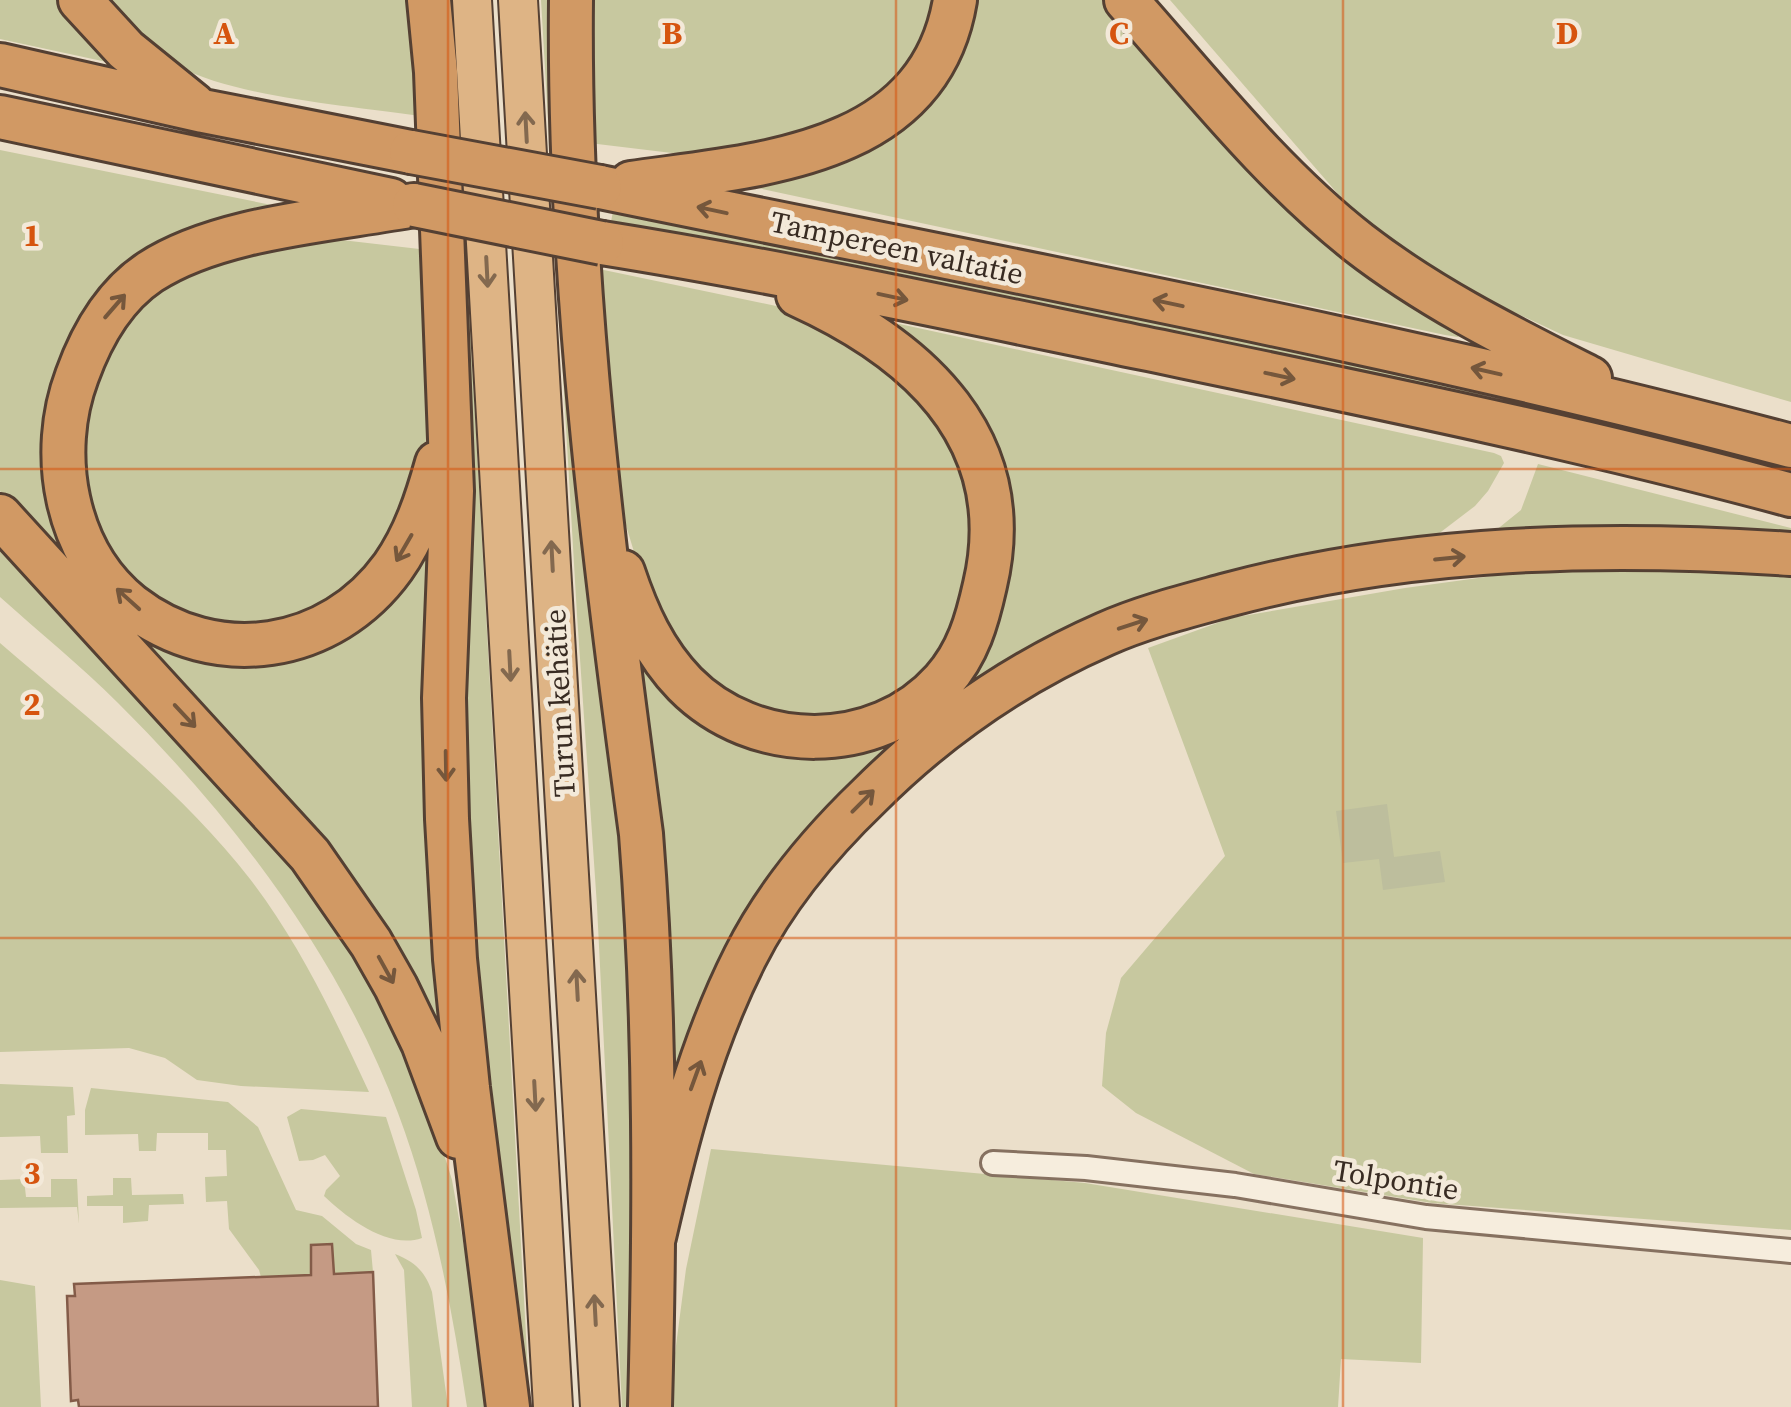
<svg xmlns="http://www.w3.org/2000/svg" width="1791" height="1407" viewBox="0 0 1791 1407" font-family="'Source Serif 4',serif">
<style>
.green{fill:#c7c89f}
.cemetery{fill:#bdbe9d}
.building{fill:#c59a84;stroke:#835b48;stroke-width:2.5}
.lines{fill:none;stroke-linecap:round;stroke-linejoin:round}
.minor-casing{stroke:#867160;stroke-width:28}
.trunk-casing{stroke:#544033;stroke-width:42}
.motorway-casing{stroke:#544033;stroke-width:48}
.minor{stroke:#f6eddd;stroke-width:22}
.trunk{stroke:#deb485;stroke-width:38}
.motorway{stroke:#d19964;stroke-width:42}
.motorway-bridge-casing{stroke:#544033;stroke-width:48;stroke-linecap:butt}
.motorway-bridge{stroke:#d19964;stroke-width:42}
.oneway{stroke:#83694f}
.oneway2{stroke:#75573c}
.grid{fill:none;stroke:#d6540e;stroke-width:2.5;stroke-opacity:0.55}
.labels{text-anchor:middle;stroke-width:9;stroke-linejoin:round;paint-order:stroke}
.street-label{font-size:30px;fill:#382b22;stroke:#f3e9d9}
.grid-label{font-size:32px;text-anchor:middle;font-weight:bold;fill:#d6540e;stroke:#f3e9d9;stroke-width:9;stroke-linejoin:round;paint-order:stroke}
</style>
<rect width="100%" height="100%" fill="#ebdfca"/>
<path class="green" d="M0,0H64L116,64L0,39Z
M101,0H412L420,116C351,106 239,98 177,66C149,51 124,21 101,0Z
M445,0H452L530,1407H521L463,912Z
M541,0H554L634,901L638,1407H622L597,906L577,615Z
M588,0H944L908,74L821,133L723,152L672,153L589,143Z
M972,0H1109L1462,332L1458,337L1445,335L739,184L803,175L852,155Z
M1170,0H1791V402L1563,335L1475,294L1383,235L1338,194Z
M0,150L306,212L88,316L78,564L265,658L432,521L458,1099L430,1033L70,575L0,491Z
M613,211L797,243L1486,388L1480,404L611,222Z
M333,239L428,250L431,399L423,463L375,565L303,619L216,627L158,604L96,542L73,440L120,318L206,259Z
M599,269L795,310L858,338L946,426L976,512L960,634L896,704L801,725L705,683L651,608L618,499Z
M872,318L1494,453L1501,456L1504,463L1488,491L1475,506L1433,538L1255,576L870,779L667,1118L631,668L639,651L711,724L924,716L1003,513Z
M1538,464L1791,528V543L1495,531L1521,510Z
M0,536L242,797L352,943L426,1096L452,1180L493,1407H467C452,1308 433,1206 398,1113C340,958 235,819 118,703C81,666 39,632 0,597Z
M1653,567L1791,574V1230L1432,1203L1254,1174L1136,1113L1102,1086L1106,1033L1121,978L1225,856L1148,648L1231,618L1405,588L1552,568Z
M0,643C86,717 180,789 250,879C300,944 335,1019 369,1092L241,1086L197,1080L165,1058L129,1048L0,1052Z
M0,1084L73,1087L75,1115L67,1116L68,1153H41L40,1136L0,1137Z
M91,1088L228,1102L258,1127L296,1210L322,1216L356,1244L371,1250L373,1272L261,1277L259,1270L229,1229L227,1201L206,1202L205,1177L227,1176L226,1150H208V1133H157L156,1151H139L138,1134L85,1135V1110Z
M301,1109L386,1117L416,1210L422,1238C389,1250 347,1218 324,1196L326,1190L340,1176L325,1155L313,1160L299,1161L287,1117Z
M711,1149L1085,1183L1423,1238L1421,1363L1341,1359L1338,1407H668L686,1269Z
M113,1178H131L132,1195L183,1194L184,1204L149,1205L148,1221L123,1223V1206H87V1196L113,1195Z
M24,1179L26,1197H51V1179H77L79,1224L77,1207L0,1208V1180Z
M395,1254C415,1262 425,1271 432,1292L448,1407H412L404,1270Z
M0,1280L35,1286L41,1407H0Z"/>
<path class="cemetery" d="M1387,804L1394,857L1440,851L1445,882L1383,890L1379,859L1343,863L1336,811Z"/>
<path class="building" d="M332,1244L334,1274L373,1272L378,1407H79L78,1400L71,1401L67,1296H75L74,1284L311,1275V1245Z"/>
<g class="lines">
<defs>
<path id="minor" d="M993,1163L1086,1168L1235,1185L1426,1217L1791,1251"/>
<path id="trunk" d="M472,0L553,1407
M518,0L600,1407"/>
<path id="motorway" d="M80,0L126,50L194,105
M429,0L436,72L452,491L444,698L447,819L455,959L468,1088L508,1407
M571,0C568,280 604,557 641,834C656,1025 655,1216 650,1407
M1126,0C1200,83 1271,174 1359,243C1430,298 1511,338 1590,378
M0,65L203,111L411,152
M0,117L391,200
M631,183C756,165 929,158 955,0
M600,187C998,269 1399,342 1791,446
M414,205C333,220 219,227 150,272C114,296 91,337 77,376C48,453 65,552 131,605C216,671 331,653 393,567C415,536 427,499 437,463
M602,243C783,272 963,311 1143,348C1360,393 1577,437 1791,495
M0,516L310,855L371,943L396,987L423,1043L458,1137
M623,572C637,614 654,652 685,684C754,754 876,756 943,681C968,653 977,621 985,585C1019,440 919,350 798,295
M654,1237C676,1141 700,1046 745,957C775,897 820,843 869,796C937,728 1016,673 1105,634C1143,617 1187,606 1227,595C1410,546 1603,541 1791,554"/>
</defs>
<use href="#minor" class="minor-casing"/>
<use href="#trunk" class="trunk-casing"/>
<use href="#motorway" class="motorway-casing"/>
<use href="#minor" class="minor"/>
<use href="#trunk" class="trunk"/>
<use href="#motorway" class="motorway"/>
<defs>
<path id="motorway-bridge" d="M411,152L600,187
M414,205L602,243"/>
</defs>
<use href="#motorway-bridge" class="motorway-bridge-casing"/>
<use href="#motorway-bridge" class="motorway-bridge"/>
</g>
<defs><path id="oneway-shaft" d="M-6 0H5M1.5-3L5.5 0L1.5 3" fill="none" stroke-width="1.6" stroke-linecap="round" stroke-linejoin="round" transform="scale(2.5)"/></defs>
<g class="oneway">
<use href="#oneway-shaft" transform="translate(526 127) rotate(-93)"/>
<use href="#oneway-shaft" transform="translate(487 272) rotate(87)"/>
<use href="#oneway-shaft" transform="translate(552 556) rotate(-93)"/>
<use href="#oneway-shaft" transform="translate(510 666) rotate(87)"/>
<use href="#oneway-shaft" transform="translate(577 985) rotate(-93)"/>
<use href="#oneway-shaft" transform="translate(535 1096) rotate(87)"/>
<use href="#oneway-shaft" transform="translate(595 1310) rotate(-93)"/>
</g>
<g class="oneway2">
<use href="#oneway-shaft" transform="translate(712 210) rotate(-168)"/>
<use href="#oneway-shaft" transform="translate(893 297) rotate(12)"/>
<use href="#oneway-shaft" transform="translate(1168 303) rotate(-168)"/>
<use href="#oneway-shaft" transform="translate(115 306) rotate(-49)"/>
<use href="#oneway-shaft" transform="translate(1486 371) rotate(-167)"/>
<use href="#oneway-shaft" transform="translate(1280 376) rotate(12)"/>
<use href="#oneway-shaft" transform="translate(404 548) rotate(120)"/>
<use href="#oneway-shaft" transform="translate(1450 558) rotate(-6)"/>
<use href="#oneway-shaft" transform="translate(128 599) rotate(-138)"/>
<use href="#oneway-shaft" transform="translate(1133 624) rotate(-18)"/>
<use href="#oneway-shaft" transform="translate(185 716) rotate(47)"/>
<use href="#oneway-shaft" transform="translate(446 766) rotate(89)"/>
<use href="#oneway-shaft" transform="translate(863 801) rotate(-45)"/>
<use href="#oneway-shaft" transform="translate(386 970) rotate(61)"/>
<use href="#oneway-shaft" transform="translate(696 1075) rotate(-70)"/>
</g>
<path class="grid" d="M448,0V1407M896,0V1407M1343,0V1407M0,469H1791M0,938H1791"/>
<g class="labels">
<g class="street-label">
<text transform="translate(897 248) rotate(12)" y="10">Tampereen valtatie</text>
<text transform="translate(560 703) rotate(-93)" y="10">Turun kehätie</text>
<text transform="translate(1396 1180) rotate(9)" y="10">Tolpontie</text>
</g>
</g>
<g class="grid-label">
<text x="224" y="44">A</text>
<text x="672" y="44">B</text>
<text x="1119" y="44">C</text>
<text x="1567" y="44">D</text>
<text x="32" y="246">1</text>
<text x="32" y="715">2</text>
<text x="32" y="1184">3</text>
</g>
</svg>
